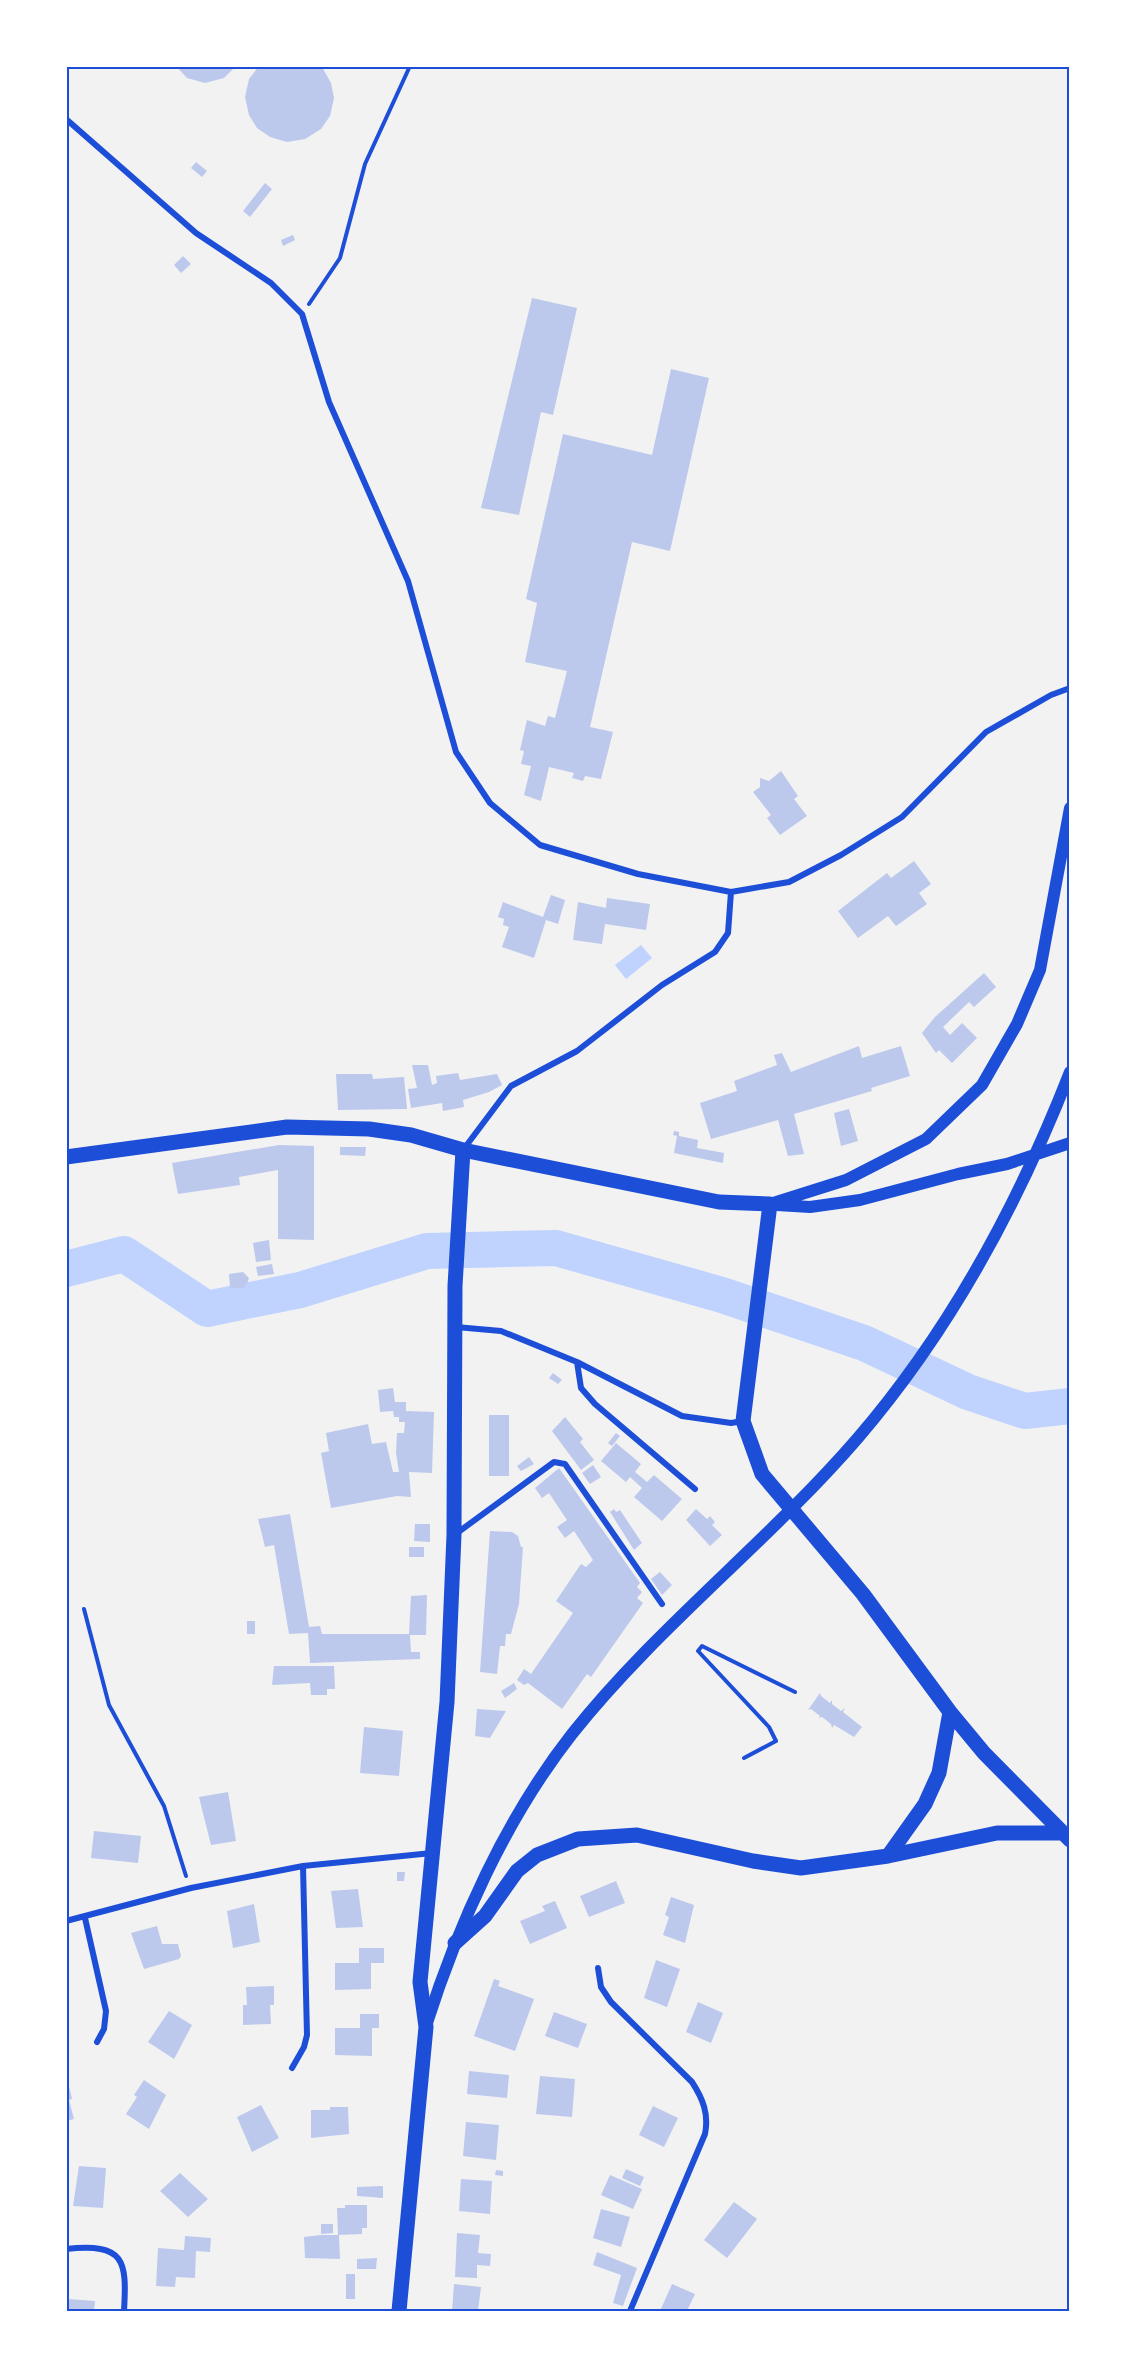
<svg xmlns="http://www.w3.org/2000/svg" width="1136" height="2377" viewBox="0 0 1136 2377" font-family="'Sofia Sans Condensed',sans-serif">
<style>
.water{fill:#bfd3fe}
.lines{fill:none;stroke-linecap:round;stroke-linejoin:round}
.river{stroke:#bfd3fe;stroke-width:36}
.building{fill:#bdc9ec}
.path{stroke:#1d4ed8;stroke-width:4}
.minor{stroke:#1d4ed8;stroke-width:6}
.secondary{stroke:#1d4ed8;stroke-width:12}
.primary{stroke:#1d4ed8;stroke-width:15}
.neatline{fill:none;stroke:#1d4ed8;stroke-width:2}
</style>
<rect width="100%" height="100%" fill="#f2f2f2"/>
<path class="water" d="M641,945L652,958L626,979L615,965Z"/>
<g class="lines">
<path class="river" d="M66,1269L124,1254L207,1309L300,1290L427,1251L556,1248L722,1295L864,1343L968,1392L1025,1411L1070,1406"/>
</g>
<path class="building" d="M176,66H236L224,78L205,83L187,78Z
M259,66L322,67L331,83L334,98L330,116L321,129L305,139L287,142L270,137L257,128L249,115L245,97L249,79Z
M196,162L207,171L202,177L191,168Z
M265,183L272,189L250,217L243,211Z
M293,235L295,240L283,246L281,240Z
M183,256L191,264L181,273L174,265Z
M532,298L577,308L553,415L541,412L519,515L481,508Z
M671,369L709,378L670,551L632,542L590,727L613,732L601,779L585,776L583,781L572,778L574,773L549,767L541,801L524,795L531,766L521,764L524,751L520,750L527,720L545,726L548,716L555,718L567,671L525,662L537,603L526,599L563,434L652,455Z
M781,771L798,796L794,799L807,816L780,835L767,818L771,815L753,792L760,787V778L769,781Z
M914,861L931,884L919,893L927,904L896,926L888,916L858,938L838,911L887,873L891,878Z
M551,895L565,900L558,924L546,920L534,958L502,947L509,927L503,925L504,919L498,917L503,902L543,917Z
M607,898L650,904L646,930L605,924L602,944L573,940L578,902L606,908Z
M984,973L996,987L974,1007L969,1002L943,1027L950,1035L962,1023L977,1038L952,1063L939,1050L936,1053L922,1033L935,1017Z
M859,1046L862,1058L901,1046L910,1076L871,1088L872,1091L794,1114L804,1154L788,1156L778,1120L711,1139L700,1103L737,1091L734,1081L777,1065L774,1055L782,1053L791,1072Z
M412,1065H428L432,1085L437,1083L436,1076L458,1073L460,1080L497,1074L502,1085L489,1092L463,1100L464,1107L443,1111L442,1103L411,1108L408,1089L417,1088Z
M336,1074H372L373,1079L404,1077L407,1109L338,1110Z
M849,1109L858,1141L841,1146L834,1113Z
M674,1131L679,1132V1136L698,1140L697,1148L724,1153L723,1163L674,1153L677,1136L673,1135Z
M279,1145L314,1146V1240L278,1239V1170L239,1177L240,1185L178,1194L172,1163Z
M340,1147H366L365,1156L340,1155Z
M269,1240L271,1260L256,1262L253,1243Z
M272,1264L274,1274L258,1276L256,1267Z
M243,1272L249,1278L247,1284L244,1288H230L229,1274Z
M553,1373L562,1380L558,1384L549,1378Z
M393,1388L395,1402H406V1411L434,1412L432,1473L409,1472L411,1497L397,1496L331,1508L321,1453L329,1451L326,1433L368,1424L372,1444L386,1442L393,1472H399L396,1453L397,1433H404L405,1422H399V1417H394L393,1411L380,1412L378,1390Z
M489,1415H509V1476H489Z
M565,1417L583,1439L580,1442L594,1460L581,1470L552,1431Z
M616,1433L620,1436L612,1446L608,1443Z
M616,1443L641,1464L635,1472L647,1482L654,1475L682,1499L662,1521L634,1497L642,1488L630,1477L626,1482L601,1461Z
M529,1457L534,1464L521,1471L517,1466Z
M593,1465L601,1477L590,1484L582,1473Z
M559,1468L640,1583L637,1587L642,1592L637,1598L643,1603L591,1677L587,1674L562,1709L528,1683L524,1685L517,1680L524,1669L531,1674L573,1613L556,1601L581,1564L586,1567L593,1560L574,1531L565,1538L557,1527L567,1520L549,1493L542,1498L535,1488Z
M614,1509L616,1512L620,1510L642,1543L634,1550L610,1512Z
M696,1509L707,1519L710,1516L715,1522L712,1525L722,1535L710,1546L686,1520Z
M290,1514L309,1627L320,1626L322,1634H409L411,1596L427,1595L426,1635H410L411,1652H420V1659L310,1663L308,1633L289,1634L274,1545L265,1547L258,1519Z
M415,1524H430V1542L414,1541Z
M490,1531L512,1532L518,1536L521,1547H523L519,1604L511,1634H506L505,1646H500L497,1674L480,1672Z
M409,1547H424V1557H409Z
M660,1572L672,1585L662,1595L651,1579Z
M247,1621H255V1634H247Z
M274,1666H334L335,1689H327V1695H311L310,1683L272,1685Z
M514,1683L517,1689L505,1698L501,1691Z
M820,1693L821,1696L830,1703L832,1700V1704L841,1711L845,1708L843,1712L862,1727L854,1737L834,1725L832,1728L831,1724L822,1717L819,1718L820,1716L811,1709L808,1710Z
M477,1709L506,1711L490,1738L475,1736Z
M364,1727L403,1731L399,1776L360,1773Z
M228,1792L236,1841L211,1845L199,1797Z
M94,1831L141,1836L138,1863L91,1858Z
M397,1872H405L404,1881H397Z
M616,1881L625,1903L589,1917L580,1896Z
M358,1889L363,1927L336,1928L331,1891Z
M671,1897L694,1905L685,1943L663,1935L669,1917L665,1915Z
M555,1901L567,1928L530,1944L520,1921L545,1911L542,1906Z
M254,1904L260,1942L233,1948L227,1911Z
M157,1926L162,1944H178L181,1956L179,1959L144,1969L131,1933Z
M359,1948H384V1963H371V1989L335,1990V1963H359Z
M656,1960L680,1969L667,2007L644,1998Z
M494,1979L500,1981L498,1986L534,1999L515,2051L474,2036Z
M274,1986V2005H270L271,2024L243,2025V2005H247L246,1987Z
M698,2002L723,2013L711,2043L686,2032Z
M169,2011L192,2025L174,2059L148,2042Z
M554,2012L587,2024L578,2048L545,2036Z
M360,2014H379V2028H372V2056L335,2055V2028H360Z
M469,2071L509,2075L507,2098L467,2094Z
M540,2076L575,2079L572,2117L536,2114Z
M144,2080L166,2095L149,2129L126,2114L137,2097L134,2095Z
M66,2082H68L72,2099L69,2100L74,2119L66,2121Z
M261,2105L279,2138L252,2152L237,2117Z
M653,2106L678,2118L664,2147L639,2135Z
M330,2107H348L349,2134L311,2138V2110H330Z
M466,2122L499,2125L496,2160L463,2156Z
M79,2166L106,2168L103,2208L73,2206Z
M626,2169L644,2177L640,2186L622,2178Z
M496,2170L503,2171V2176L495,2175Z
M180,2173L208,2199L188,2217L160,2191Z
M610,2175L642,2189L633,2209L601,2195Z
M461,2179L492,2181L490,2214L459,2211Z
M383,2186V2198L357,2196V2187Z
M734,2202L757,2219L727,2258L704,2240Z
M345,2205H367V2228H362V2234L338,2235L337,2208H345Z
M601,2209L630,2217L621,2247L593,2238Z
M321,2224H333V2233L321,2234Z
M457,2233L480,2235L478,2253L491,2254L490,2266L477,2265V2278L455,2277Z
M321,2235H339L340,2259L305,2258L304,2237Z
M185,2236L211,2238L210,2252L196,2251L195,2278L176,2277L175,2287L156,2286L158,2248L184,2250Z
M597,2252L637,2268L623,2306L613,2303L621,2275L593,2265Z
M377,2258L376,2269H357V2259Z
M346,2274H355V2299H346Z
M454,2284L481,2287L478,2311H452Z
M672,2284L695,2294L687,2311H660Z
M68,2299L95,2301L94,2311H67Z"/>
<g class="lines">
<path class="path" d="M309,304L340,258L365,164L410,66
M84,1609L109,1705L164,1806L186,1876
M744,1758L776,1741L769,1727L698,1651L702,1646L795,1692"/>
<path class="minor" d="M66,119L196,233L271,283L302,314L329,402L408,581L456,752L490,803L540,845L638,874L731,892L789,882L841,855L902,817L986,732L1051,695L1070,688
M463,1150L511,1086L577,1051L662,985L715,952L728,933L731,892
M456,1327L501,1331L577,1362L682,1416L731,1423L743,1421
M577,1362L581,1388L595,1404L695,1489
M457,1533L554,1462L565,1464L662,1604
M85,1918L106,2011L104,2029L97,2042
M66,1921L191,1888L303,1866L432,1853
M598,1968L601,1987L611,2002L692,2082C703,2099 709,2114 705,2134L630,2311
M292,2068L304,2047L307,2035L303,1866
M66,2249C125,2243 127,2260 124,2311"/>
<path class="secondary" d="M770,1204L846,1180L926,1139L982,1085L1017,1024L1040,970L1070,808
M777,1205L810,1207L860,1200L958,1174L1007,1164L1070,1143
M426,2026C458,1925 506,1818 572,1734C657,1627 767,1543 857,1439C950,1331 1018,1205 1070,1072"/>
<path class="primary" d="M66,1157L287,1127L369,1129L411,1135L463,1150L719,1202L770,1204L743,1421L762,1474L863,1594L950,1712L984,1753L1070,1840
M888,1856L925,1804L939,1773L950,1712
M455,1943L485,1916L517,1871L537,1855L578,1839L637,1835L753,1861L801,1868L888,1856L997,1833H1061
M399,2311L426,2027L420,1982L447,1702L454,1535L455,1286L463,1150"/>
</g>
<rect width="1136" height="2377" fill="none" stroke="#ffffff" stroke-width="135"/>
<rect x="68" y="68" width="1000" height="2242" class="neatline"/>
</svg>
